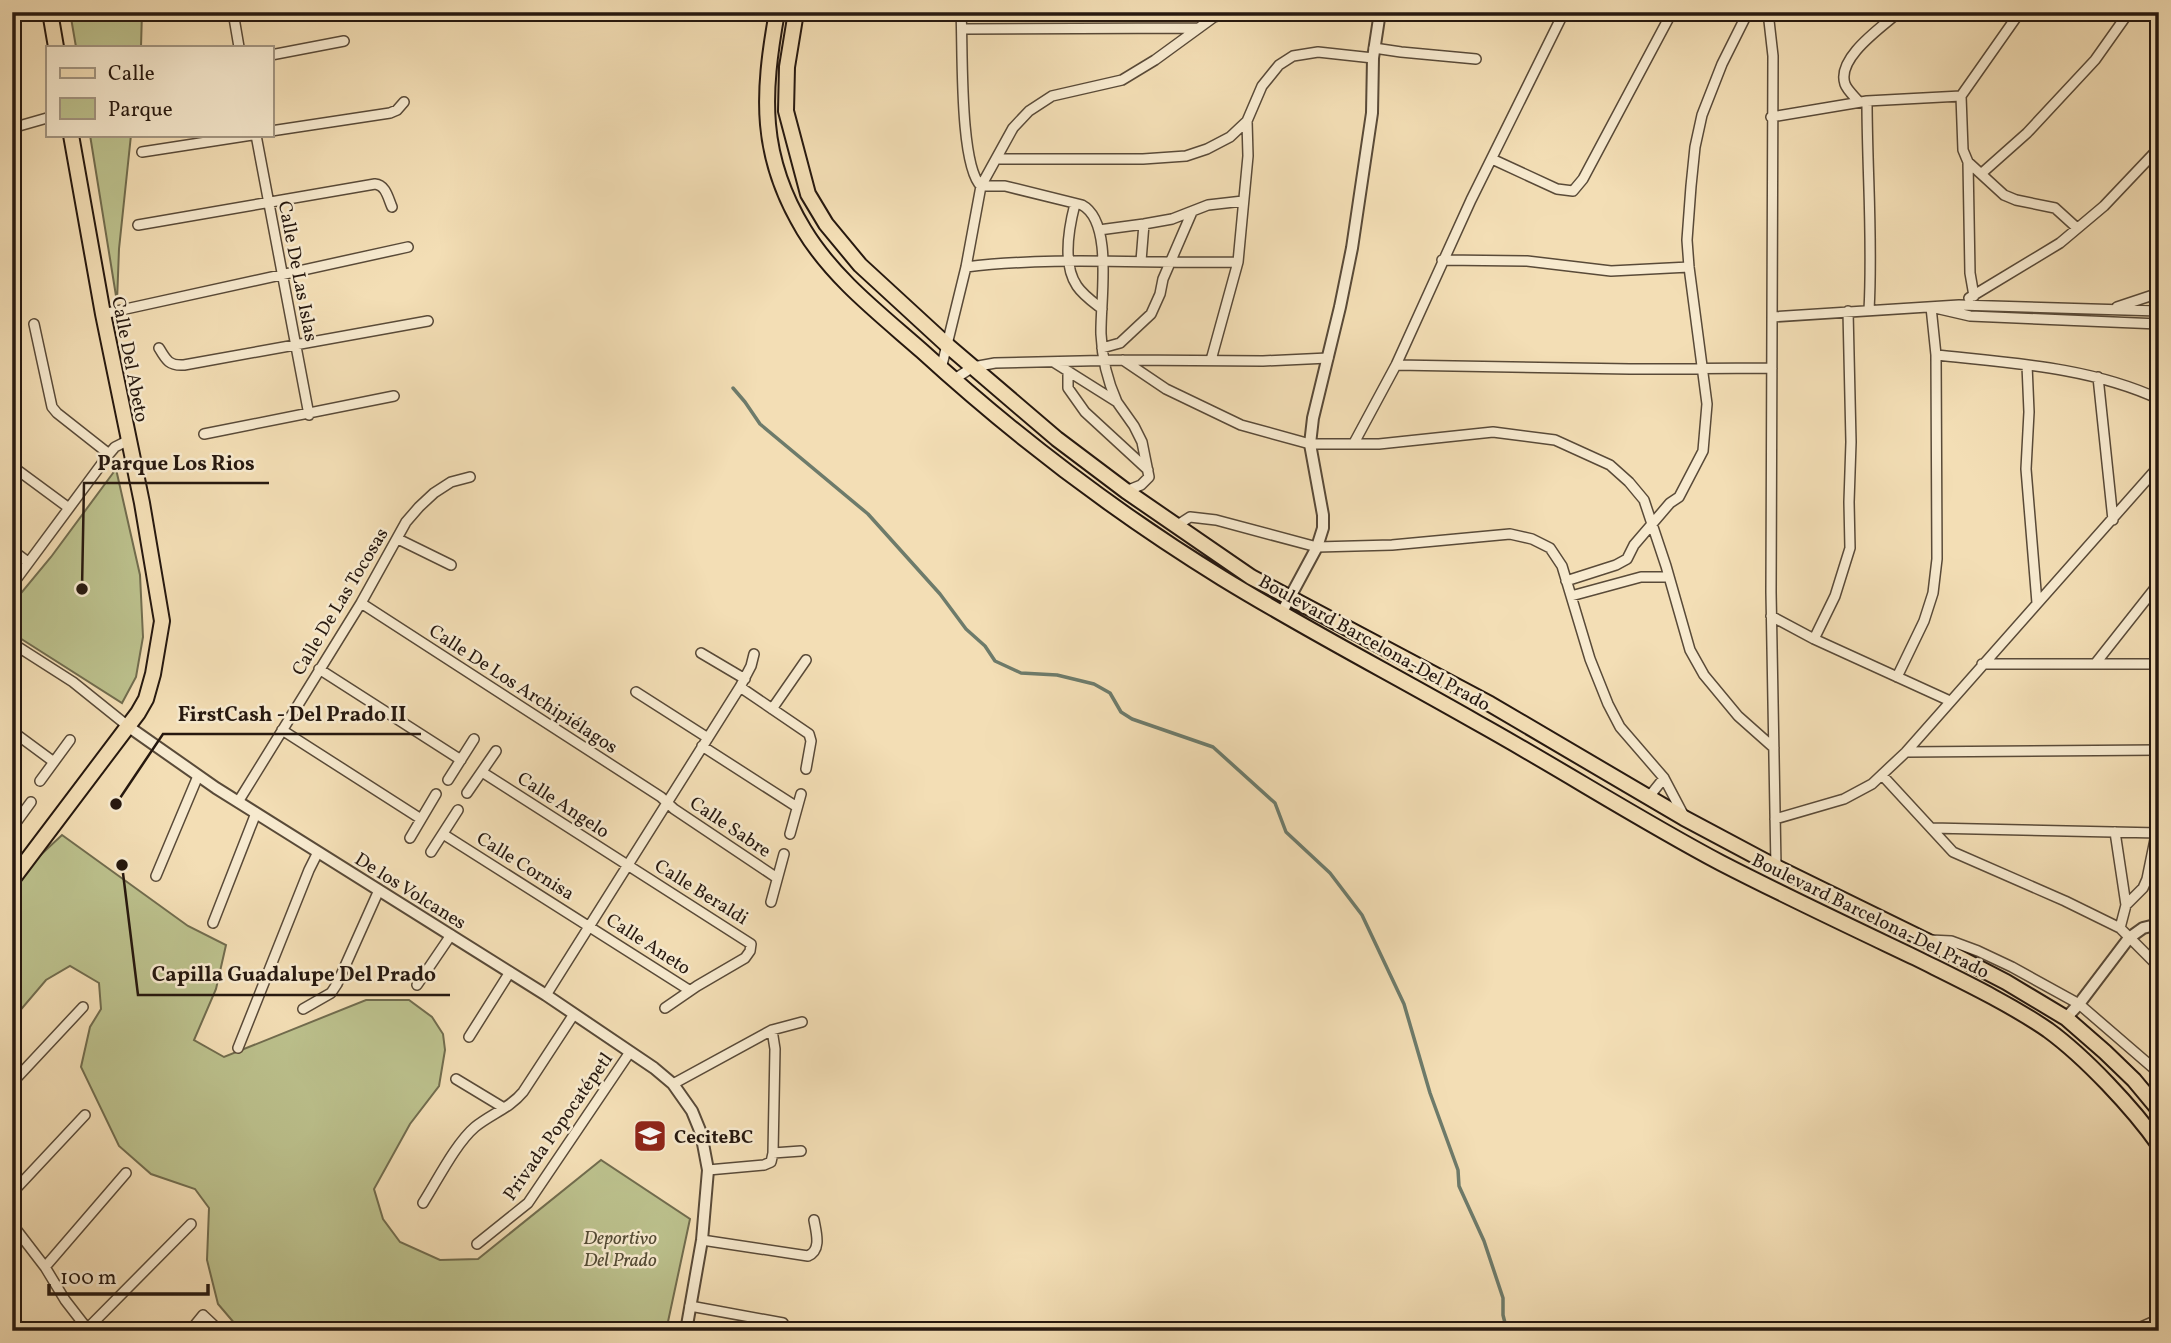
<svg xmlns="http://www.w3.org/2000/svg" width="2171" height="1343" viewBox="0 0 2171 1343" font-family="Vollkorn,serif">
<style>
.green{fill:#bcc18d;stroke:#716c4e;stroke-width:2}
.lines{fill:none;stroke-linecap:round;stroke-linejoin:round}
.stream{stroke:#6d7b6b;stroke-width:3.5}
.minor-casing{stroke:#594a38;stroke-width:12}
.tertiary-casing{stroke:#594a38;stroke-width:14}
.primary-casing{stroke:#26180f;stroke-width:18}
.minor{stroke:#f7eacf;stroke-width:9}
.tertiary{stroke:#f7eacf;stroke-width:10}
.primary{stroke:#f3deb5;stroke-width:14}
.labels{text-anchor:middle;stroke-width:5;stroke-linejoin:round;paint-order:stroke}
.street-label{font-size:19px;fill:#26180f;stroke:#f7eacf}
.poi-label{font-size:19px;font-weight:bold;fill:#26180f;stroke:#f7eacf;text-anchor:start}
.park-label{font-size:19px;font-style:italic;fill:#534b35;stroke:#f7eacf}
.leader{fill:none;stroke:#26180f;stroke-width:2.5}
.callout-dot{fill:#26180f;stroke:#f7eacf;stroke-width:2.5}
.callout-label{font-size:21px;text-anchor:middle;font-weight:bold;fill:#26180f;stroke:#f7eacf;stroke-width:5;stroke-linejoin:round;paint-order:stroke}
</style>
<rect width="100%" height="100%" fill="#f3deb5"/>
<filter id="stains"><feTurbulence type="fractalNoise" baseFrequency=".00286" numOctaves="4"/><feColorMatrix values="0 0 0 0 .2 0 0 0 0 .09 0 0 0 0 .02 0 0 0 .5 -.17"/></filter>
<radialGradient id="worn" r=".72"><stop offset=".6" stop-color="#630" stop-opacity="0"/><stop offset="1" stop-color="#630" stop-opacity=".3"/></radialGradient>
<path class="green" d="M70,12H142L141,47H76Z
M90,135H131L119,249L117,302Z
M116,469L140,575L143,637L136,677L122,703L12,633V604L51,557Z
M62,835L188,926L226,945L216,989L194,1040L224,1057L366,1000H409L432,1017L443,1034L445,1050L439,1086L410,1124L374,1189L383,1219L400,1242L440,1260L478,1259L601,1160L690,1219L666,1331H241L218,1304L207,1260L209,1208L195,1189L151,1174L119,1146L81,1067L90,1027L101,1009L99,983L70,966L46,980L12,1020V889L32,863Z"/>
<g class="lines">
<path class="stream" d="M733,388L745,402L760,424L868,514L940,594L966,629L985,646L995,661L1021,673L1057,675L1094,684L1110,693L1121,712L1132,719L1213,747L1275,803L1286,832L1330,873L1362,915L1404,1004L1430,1093L1458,1170L1459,1186L1484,1241L1503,1298V1315L1507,1331"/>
<defs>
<path id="minor" d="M233,12L239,47
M961,12C963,46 959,165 981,186H1005L1082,205C1114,222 1100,302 1101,334C1102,358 1107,380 1117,402
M1768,12L1773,56L1771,592L1776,867
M962,29L1199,28
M1374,48L1401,52L1476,59
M271,55L344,41
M1867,101C1867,170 1873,240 1869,310
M1859,102C1855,97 1847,90 1845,84C1836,58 1882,27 1899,12
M1771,117L1867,101L1961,96
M12,128L47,118
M271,131L390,113L397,110L404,102
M256,135L309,415
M142,152L252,135
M996,159H1143L1186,156L1207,149L1230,137L1247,121
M1492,159L1557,189L1573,191L1583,179L1672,12
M1968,162L2004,195L2016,200L2055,208L2077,228
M1982,173L2027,133L2095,60L2129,12
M1075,204C1069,227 1062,264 1077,286C1083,295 1093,302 1102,309
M138,225L375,184C386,185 388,198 392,207
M1099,230L1144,224L1172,219L1208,205L1243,201
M1442,260L1527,261L1611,271L1689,267
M1141,261L1144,224
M966,267C1056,256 1147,264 1238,262
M1974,296L1970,273L1968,162L1963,150L1961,96L2020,12
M1969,298L2060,243L2104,206L2159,148
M2117,307L2159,293
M103,314L408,247
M1772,317L1959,305L2159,311
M34,324L52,407L57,413L109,454
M159,348C166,360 169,366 184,365L428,321
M1102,348L1120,343L1151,314L1160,294L1163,279L1192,212
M1936,355C2011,363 2090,367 2159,399
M1123,360L1166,389L1241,425L1310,444H1379L1493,432L1555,440L1610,465L1629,482L1644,500L1666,566L1690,650L1704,675L1738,716L1774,748
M1211,360L1238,262L1248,156L1247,121L1262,86L1279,65L1293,56L1318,52L1373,58
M1055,363L1117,402L1134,426L1142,442L1149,477L1141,485L1126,491
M1396,365L1630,369L1772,368
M2027,365L2029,412L2026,469L2037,603
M941,369L966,267L981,186L1013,128L1029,111L1052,96L1122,80L1155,60L1214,17L1233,12
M1068,373V388L1085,412L1148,470
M2098,377L2113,520
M953,380L973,367L995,363L1123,360L1263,361L1328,358
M204,434L394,396
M1354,443L1396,365L1471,200L1564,12
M12,466L69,508
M1176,526L1190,517L1216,520L1317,547L1392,545L1510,534L1532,539L1550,548L1562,566L1590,659L1608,704L1620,727L1664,778L1684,816
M398,539L451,565
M12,550L28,562
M1566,581L1616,565L1627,559L1634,545L1670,503L1679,497L1703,451L1707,404L1689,267L1687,240L1691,186L1695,147L1702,115L1722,64L1748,12
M12,585L109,454L115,447L127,441
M1571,596L1641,577H1669
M361,603L661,797L674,809L777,878
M1771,616L1814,639L1950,701
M1814,639L1835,596L1850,548L1849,502L1851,442L1848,311
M12,643L73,682L129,727
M701,653L745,679
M1982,664H2159
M2095,664L2159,583
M319,669L461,760
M1897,677L1924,621L1933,593L1937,559L1936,355L1931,307L1970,316L2159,324
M740,687L809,734L811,741L806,769
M636,692L708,738
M772,709L806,660
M282,730L421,819
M12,731L54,762
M702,746L797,807
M1906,752L2159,750
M482,772L751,944L750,951L745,958L697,986L665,1008
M1882,775L1953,852L2065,901L2120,928L2159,967
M448,780L474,739
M40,781L70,740
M467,793L496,751
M1648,798L1664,778
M238,802L361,603L406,522L419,507L434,493L451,482L470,477
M1775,819L1844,799L1872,784L1906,752L2159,466
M12,828L31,802
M1931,828L2159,833
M2115,832L2126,905L2120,928
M443,834L689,990
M790,834L801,794
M410,838L436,794
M431,852L458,810
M156,876L198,776
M771,902L784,854
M2126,905L2143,888L2147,879L2159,820
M213,923L256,813
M1930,940L1951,941L1978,951L2012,967L2079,1004L2159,1073
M417,985L451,935
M546,995L740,687L751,666L754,654
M303,1009L331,993L337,984L379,890
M469,1037L510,972
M238,1048L309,870L318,852
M456,1079L504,1108
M12,1083L83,1007
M673,1084L772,1030L802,1022
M773,1153L801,1151
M708,1170L764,1165L771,1162L773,1153L775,1049L772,1030
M12,1193L85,1115
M423,1203C437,1181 456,1143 475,1127C491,1114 510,1108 523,1092L574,1014
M12,1224L45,1267L65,1300L89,1331
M702,1240L808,1256C822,1250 816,1232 814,1220
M477,1244L528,1203L630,1052
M45,1267L126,1173
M690,1306L783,1323
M87,1329L191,1224
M190,1331L203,1315L220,1331
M2132,1331L2159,1319"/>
<path id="tertiary" d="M1282,612L1317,547L1323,528V515L1310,444L1313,418L1340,307L1352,248L1372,113L1373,58L1380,12
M129,727L216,788L546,995L654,1068L673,1084L692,1111L701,1133L708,1170L702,1240L686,1331
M2066,1018L2079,1004L2129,938L2143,928L2159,924"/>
<path id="primary" d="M50,12L56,47
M777,12C762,95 759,156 804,230C833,278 880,314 922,351C1015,436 1115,512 1222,578C1305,629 1392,674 1476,722C1559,768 1638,819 1721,863C1785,896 1851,927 1916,958C1960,980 2007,1002 2048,1030C2085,1057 2133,1108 2159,1145
M796,12L787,67L786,111L808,194L826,224L860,265L947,345L1057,439L1126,491L1251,577L1490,704L1684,818L1776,867L1925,940L2006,982L2066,1018L2105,1052L2134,1080L2159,1110
M12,880L138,713L146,699L153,674L162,621L142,503L103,314L71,135"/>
</defs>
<use href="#minor" class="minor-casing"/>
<use href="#tertiary" class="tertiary-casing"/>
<use href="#primary" class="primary-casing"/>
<use href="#minor" class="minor"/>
<use href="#tertiary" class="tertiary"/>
<use href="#primary" class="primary"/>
</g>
<defs>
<symbol id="school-square" viewBox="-11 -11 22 22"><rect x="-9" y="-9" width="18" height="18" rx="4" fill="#8f2418" stroke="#f7eacf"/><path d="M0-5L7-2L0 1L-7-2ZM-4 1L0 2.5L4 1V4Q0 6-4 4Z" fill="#fff"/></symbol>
</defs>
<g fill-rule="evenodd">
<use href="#school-square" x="631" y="1117" width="38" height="38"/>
</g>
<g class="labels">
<g class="street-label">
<text transform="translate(299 271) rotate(79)" y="7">Calle De Las Islas</text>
<text transform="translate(131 359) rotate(79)" y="7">Calle Del Abeto</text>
<text transform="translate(339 601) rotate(-59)" y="7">Calle De Las Tocosas</text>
<text transform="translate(1375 642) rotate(29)" y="7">Boulevard Barcelona-Del Prado</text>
<text transform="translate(524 688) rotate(33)" y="7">Calle De Los Archipiélagos</text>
<text transform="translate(564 804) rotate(33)" y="7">Calle Angelo</text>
<text transform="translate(731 826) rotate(34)" y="7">Calle Sabre</text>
<text transform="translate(526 865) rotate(32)" y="7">Calle Cornisa</text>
<text transform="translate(411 890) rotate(32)" y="7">De los Volcanes</text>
<text transform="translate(702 891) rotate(32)" y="7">Calle Beraldi</text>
<text transform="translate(1871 915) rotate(26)" y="7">Boulevard Barcelona-Del Prado</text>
<text transform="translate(649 943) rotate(33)" y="7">Calle Aneto</text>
<text transform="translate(557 1126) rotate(-55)" y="7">Privada Popocatépetl</text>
</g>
<g class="poi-label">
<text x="674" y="1143">CeciteBC</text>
</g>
<g class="park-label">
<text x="620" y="1244">Deportivo<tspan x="620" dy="22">Del Prado</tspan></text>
</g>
</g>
<path class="leader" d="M82 589L84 483H269M116 804L163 734H421M122 865L138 995H450"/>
<g class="callout-dot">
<circle cx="82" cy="589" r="7"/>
<circle cx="116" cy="804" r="7"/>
<circle cx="122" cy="865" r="7"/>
</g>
<g class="callout-label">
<text x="176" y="470">Parque Los Rios</text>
<text x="292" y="721">FirstCash - Del Prado II</text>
<text x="294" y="981">Capilla Guadalupe Del Prado</text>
</g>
<rect width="2171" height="1343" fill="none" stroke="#f3deb5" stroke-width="42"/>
<rect x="14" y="14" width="2143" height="1315" fill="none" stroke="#26180f" stroke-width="3.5"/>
<rect x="21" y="21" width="2129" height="1301" fill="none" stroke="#26180f" stroke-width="2"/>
<rect x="46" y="46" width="228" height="91" fill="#f7eacf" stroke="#a39682" stroke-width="2"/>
<rect x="60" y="68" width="35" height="10" fill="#f3deb5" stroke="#a39682" stroke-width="2"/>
<text x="108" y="80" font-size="21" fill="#26180f">Calle</text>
<rect x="60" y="98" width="35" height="21" fill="#bcc18d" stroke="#a39682" stroke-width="2"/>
<text x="108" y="116" font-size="21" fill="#26180f">Parque</text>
<path d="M49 1284v10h159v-10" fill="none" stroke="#26180f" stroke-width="3.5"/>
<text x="60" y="1284" font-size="21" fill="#26180f" stroke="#f7eacf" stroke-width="5" paint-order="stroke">100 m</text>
<rect width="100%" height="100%" filter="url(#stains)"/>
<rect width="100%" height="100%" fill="url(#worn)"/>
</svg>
